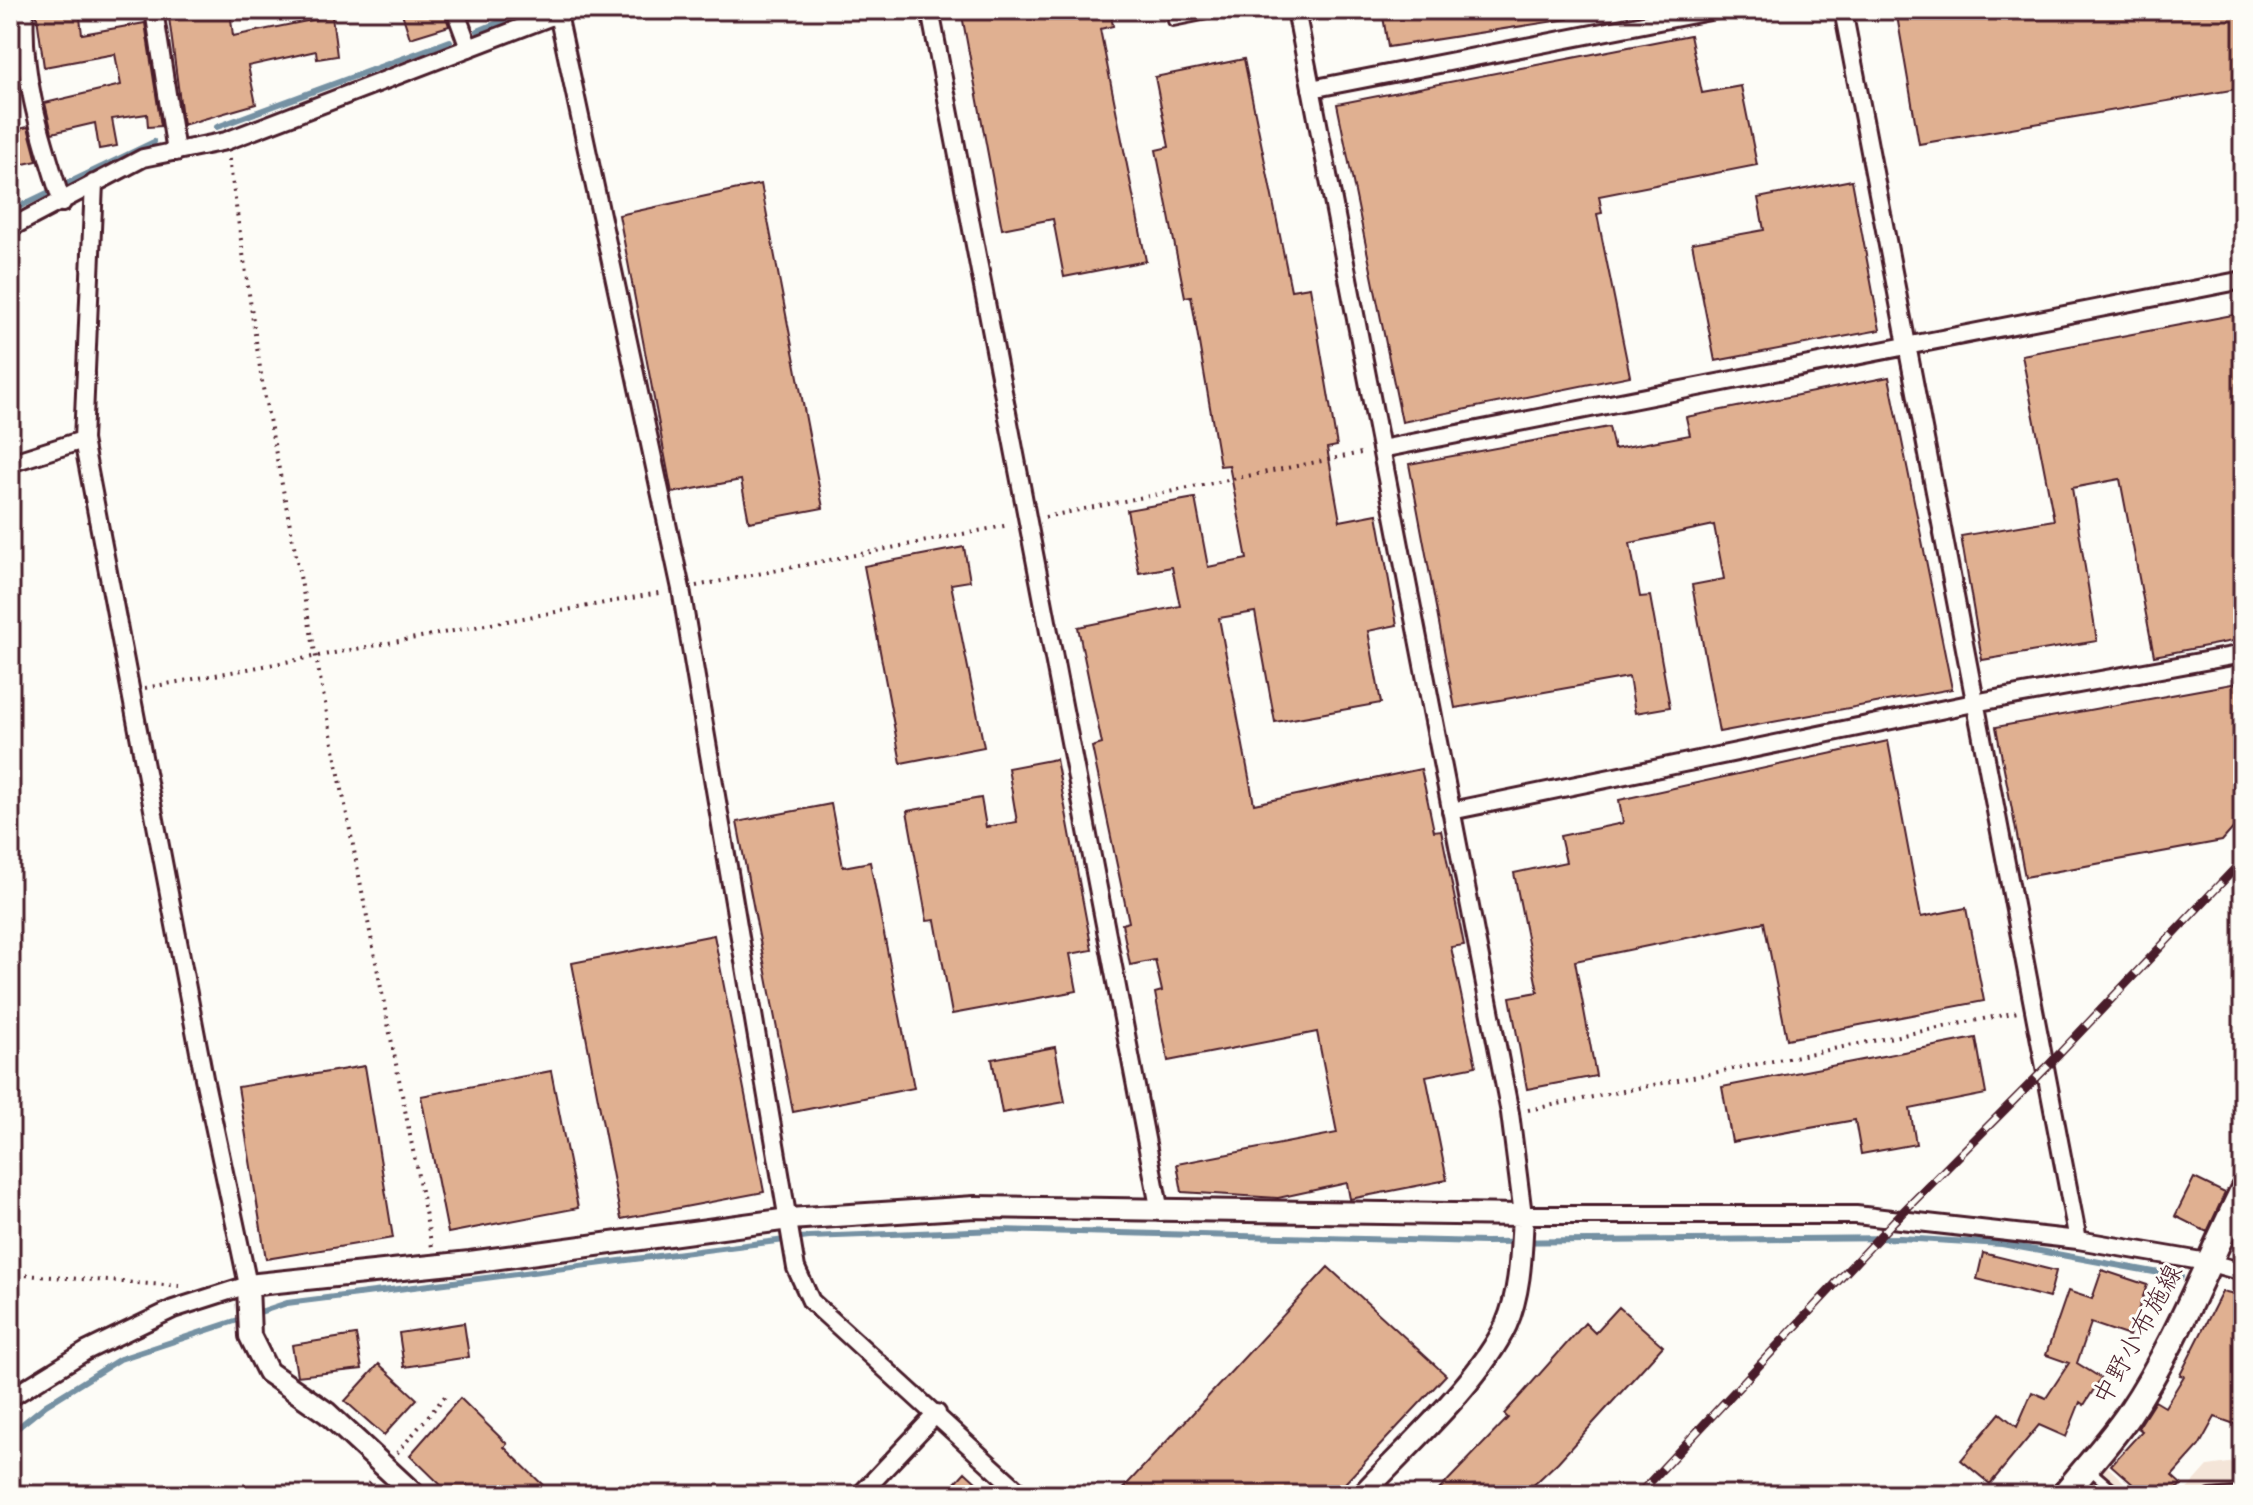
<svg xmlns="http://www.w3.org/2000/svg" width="2253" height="1505" viewBox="0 0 2253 1505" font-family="'Comic Neue','Klee One',sans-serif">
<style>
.built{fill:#f4e5d8}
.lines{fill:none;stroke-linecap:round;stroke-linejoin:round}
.stream{stroke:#7591a3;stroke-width:6}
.building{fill:#e0b091;stroke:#4a1f2b;stroke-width:2}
.service-casing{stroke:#4a1f2b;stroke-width:14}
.minor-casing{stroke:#4a1f2b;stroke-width:22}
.tertiary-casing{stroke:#4a1f2b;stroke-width:26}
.secondary-casing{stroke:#4a1f2b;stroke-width:30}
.path{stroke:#4a1f2b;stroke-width:4;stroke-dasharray:2 6;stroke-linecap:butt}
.service{stroke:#fdfcf7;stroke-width:8}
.minor{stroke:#fdfcf7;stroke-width:16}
.tertiary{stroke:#fdfcf7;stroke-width:20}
.secondary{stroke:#fdfcf7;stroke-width:24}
.rail-casing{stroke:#4a1f2b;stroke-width:9}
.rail{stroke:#fdfcf7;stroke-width:6;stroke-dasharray:18;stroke-linecap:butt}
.labels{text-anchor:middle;stroke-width:6;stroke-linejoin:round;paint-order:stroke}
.street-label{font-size:26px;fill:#4a1f2b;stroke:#fdfcf7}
</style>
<rect width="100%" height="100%" fill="#fdfcf7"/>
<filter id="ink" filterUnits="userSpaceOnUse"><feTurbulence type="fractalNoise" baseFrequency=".0125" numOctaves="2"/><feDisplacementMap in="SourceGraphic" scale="16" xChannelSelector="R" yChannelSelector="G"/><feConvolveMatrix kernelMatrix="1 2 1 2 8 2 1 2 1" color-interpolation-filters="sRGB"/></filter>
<g filter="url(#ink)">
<path class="built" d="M2243,1461V1495H2182L2208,1466Z
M2104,1463L2137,1495H2089L2090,1482Z"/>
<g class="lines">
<path class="stream" d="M478,31L528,10
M217,127L450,41
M10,211L154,142
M254,1314L287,1303L809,1237L999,1230L1485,1242L1900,1238L2002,1244L2181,1277
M10,1434L46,1405L120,1359L244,1318"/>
</g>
<path class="building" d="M36,10H79L82,34L145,23L161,126L148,127L147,114L112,119L117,146L99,149L95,123L52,133L45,103L121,85L115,54L44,67Z
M168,10H230L233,36L332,16L337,56L317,59L316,51L248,66L256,104L183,125Z
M401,10H444L449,26L410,38Z
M467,10H488V14L470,19Z
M961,10H1110L1113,26L1100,29L1146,261L1064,277L1053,219L1002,229Z
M1382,10H1567L1568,19L1388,47Z
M1896,10H2241L2243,88L1919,144Z
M1690,35L1702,93L1741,86L1757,165L1599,196L1602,213L1597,214L1630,376L1402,422L1337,104Z
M1244,59L1291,290L1310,287L1337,446L1327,448L1340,521L1377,514L1397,625L1368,631L1381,703L1275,722L1255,612L1219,618L1254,804L1421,769L1434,831L1441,830L1464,945L1451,947L1476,1066L1426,1076L1447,1180L1350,1199L1347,1183L1278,1198L1182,1192L1177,1164L1337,1133L1317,1032L1168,1061L1155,993L1162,991L1155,960L1130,965L1122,924L1129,922L1092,747L1102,744L1078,627L1180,606L1172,567L1139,573L1127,510L1195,498L1208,567L1247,559L1229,465L1220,466L1191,296L1185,297L1156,150L1169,147L1155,77Z
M28,127L37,161L10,167V131Z
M1852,180L1880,330L1715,361L1692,243L1764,230L1758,198Z
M761,184L823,508L749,522L741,480L672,493L619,215Z
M2243,313V639L2154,656L2120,479L2072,488L2097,641L1982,660L1961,536L2054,520L2022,355Z
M1889,377L1952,689L1719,732L1692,585L1724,579L1714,525L1630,543L1640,597L1650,596L1670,707L1635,713L1629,677L1455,708L1409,464L1609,427L1614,449L1690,435L1686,417Z
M964,547L970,581L951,584L984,747L901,763L864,566Z
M2243,682V817L2222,841L2025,877L1996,727Z
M1888,741L1921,917L1966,908L1984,1001L1787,1039L1764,922L1575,961L1596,1076L1527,1089L1510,997L1538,992L1514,873L1566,862L1560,836L1623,823L1619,800Z
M1056,759L1092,950L1070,954L1077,991L952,1014L935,920L927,921L907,811L981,798L986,827L1017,822L1008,768Z
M831,804L843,867L870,862L914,1088L793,1112L737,822Z
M714,935L764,1192L621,1219L572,963Z
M1976,1038L1986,1094L1910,1109L1916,1144L1861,1154L1855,1120L1732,1142L1722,1087Z
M1055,1047L1065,1102L1002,1113L992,1059Z
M365,1066L393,1238L266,1259L238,1087Z
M551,1071L578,1208L448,1233L421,1096Z
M2194,1178L2225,1193L2207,1232L2175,1216Z
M1983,1253L2056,1271L2049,1298L1977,1279Z
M1328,1267L1446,1375L1334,1495H1117Z
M2102,1270L2147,1285L2129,1336L2091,1323L2077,1363L2101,1378L2084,1405L2080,1402L2066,1437L2039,1425L1990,1484L1961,1460L2000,1413L2017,1427L2032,1392L2046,1398L2069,1363L2046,1355L2068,1291L2092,1299Z
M2222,1292L2243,1297V1427L2215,1417L2199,1446L2172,1476L2181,1484L2172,1495H2145L2111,1465L2142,1431L2138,1428L2155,1401L2165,1407L2184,1376L2180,1375Z
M1619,1307L1663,1346L1558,1462L1523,1495H1434L1508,1418L1504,1414L1585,1323L1595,1333Z
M464,1323L469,1357L404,1367L399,1333Z
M356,1335L362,1369L297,1376L292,1345Z
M379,1364L417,1399L384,1435L345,1401Z
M460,1398L507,1444L504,1447L553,1495H451L410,1455Z
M965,1472L990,1495H944Z"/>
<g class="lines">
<defs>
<path id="service" d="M1173,21L1228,10
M2090,1470L2119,1495
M2210,1495L2243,1492"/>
<path id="minor" d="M25,10C21,79 42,138 62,203
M154,10L176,152
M455,10L469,48
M930,10L1160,1212
M1296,10L1510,1113L1523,1215H1856L2078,1240L2207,1262L2243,1272
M1843,10L2078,1240
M558,14L681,589L796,1268L811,1301L1023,1495
M1311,89L1715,10
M10,228L143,158L226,141L568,10
M1381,449L2243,280
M10,463L83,440
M1451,811L1974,703L2243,654
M10,1398L86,1351L173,1309L248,1285L204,1078L83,440L94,183
M860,1495L937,1413"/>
<path id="tertiary" d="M415,1495L327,1413L268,1372L250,1336L248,1285L470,1262L789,1219L975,1207L1523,1215C1521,1251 1521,1291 1506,1325C1479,1383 1406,1447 1362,1495"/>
<path id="secondary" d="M2064,1495C2085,1468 2110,1442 2129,1414C2176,1344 2206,1265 2243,1190"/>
</defs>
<use href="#service" class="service-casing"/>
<use href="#minor" class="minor-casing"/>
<use href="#tertiary" class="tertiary-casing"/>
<use href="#secondary" class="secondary-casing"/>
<path class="path" d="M229,159L263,388L432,1247
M1045,517L1366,452
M696,586L1009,525
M145,688L664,592
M1528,1110L2018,1012
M10,1274L179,1286
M397,1453L447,1394
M357,1495L372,1480"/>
<use href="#service" class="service"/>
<use href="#minor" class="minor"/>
<use href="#tertiary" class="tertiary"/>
<use href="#secondary" class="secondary"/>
<defs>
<path id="rail" d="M1638,1495L1894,1221L2046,1068L2243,860"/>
</defs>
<use href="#rail" class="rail-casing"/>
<use href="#rail" class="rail"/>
</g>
</g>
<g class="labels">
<g class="street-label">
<text transform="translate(2137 1334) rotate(-61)" y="9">中野小布施線</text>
</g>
</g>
<rect width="2253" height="1505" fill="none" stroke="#fdfcf7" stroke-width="40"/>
<rect x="20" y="20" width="2213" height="1465" fill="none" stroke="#4a1f2b" stroke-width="3" filter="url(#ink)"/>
</svg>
